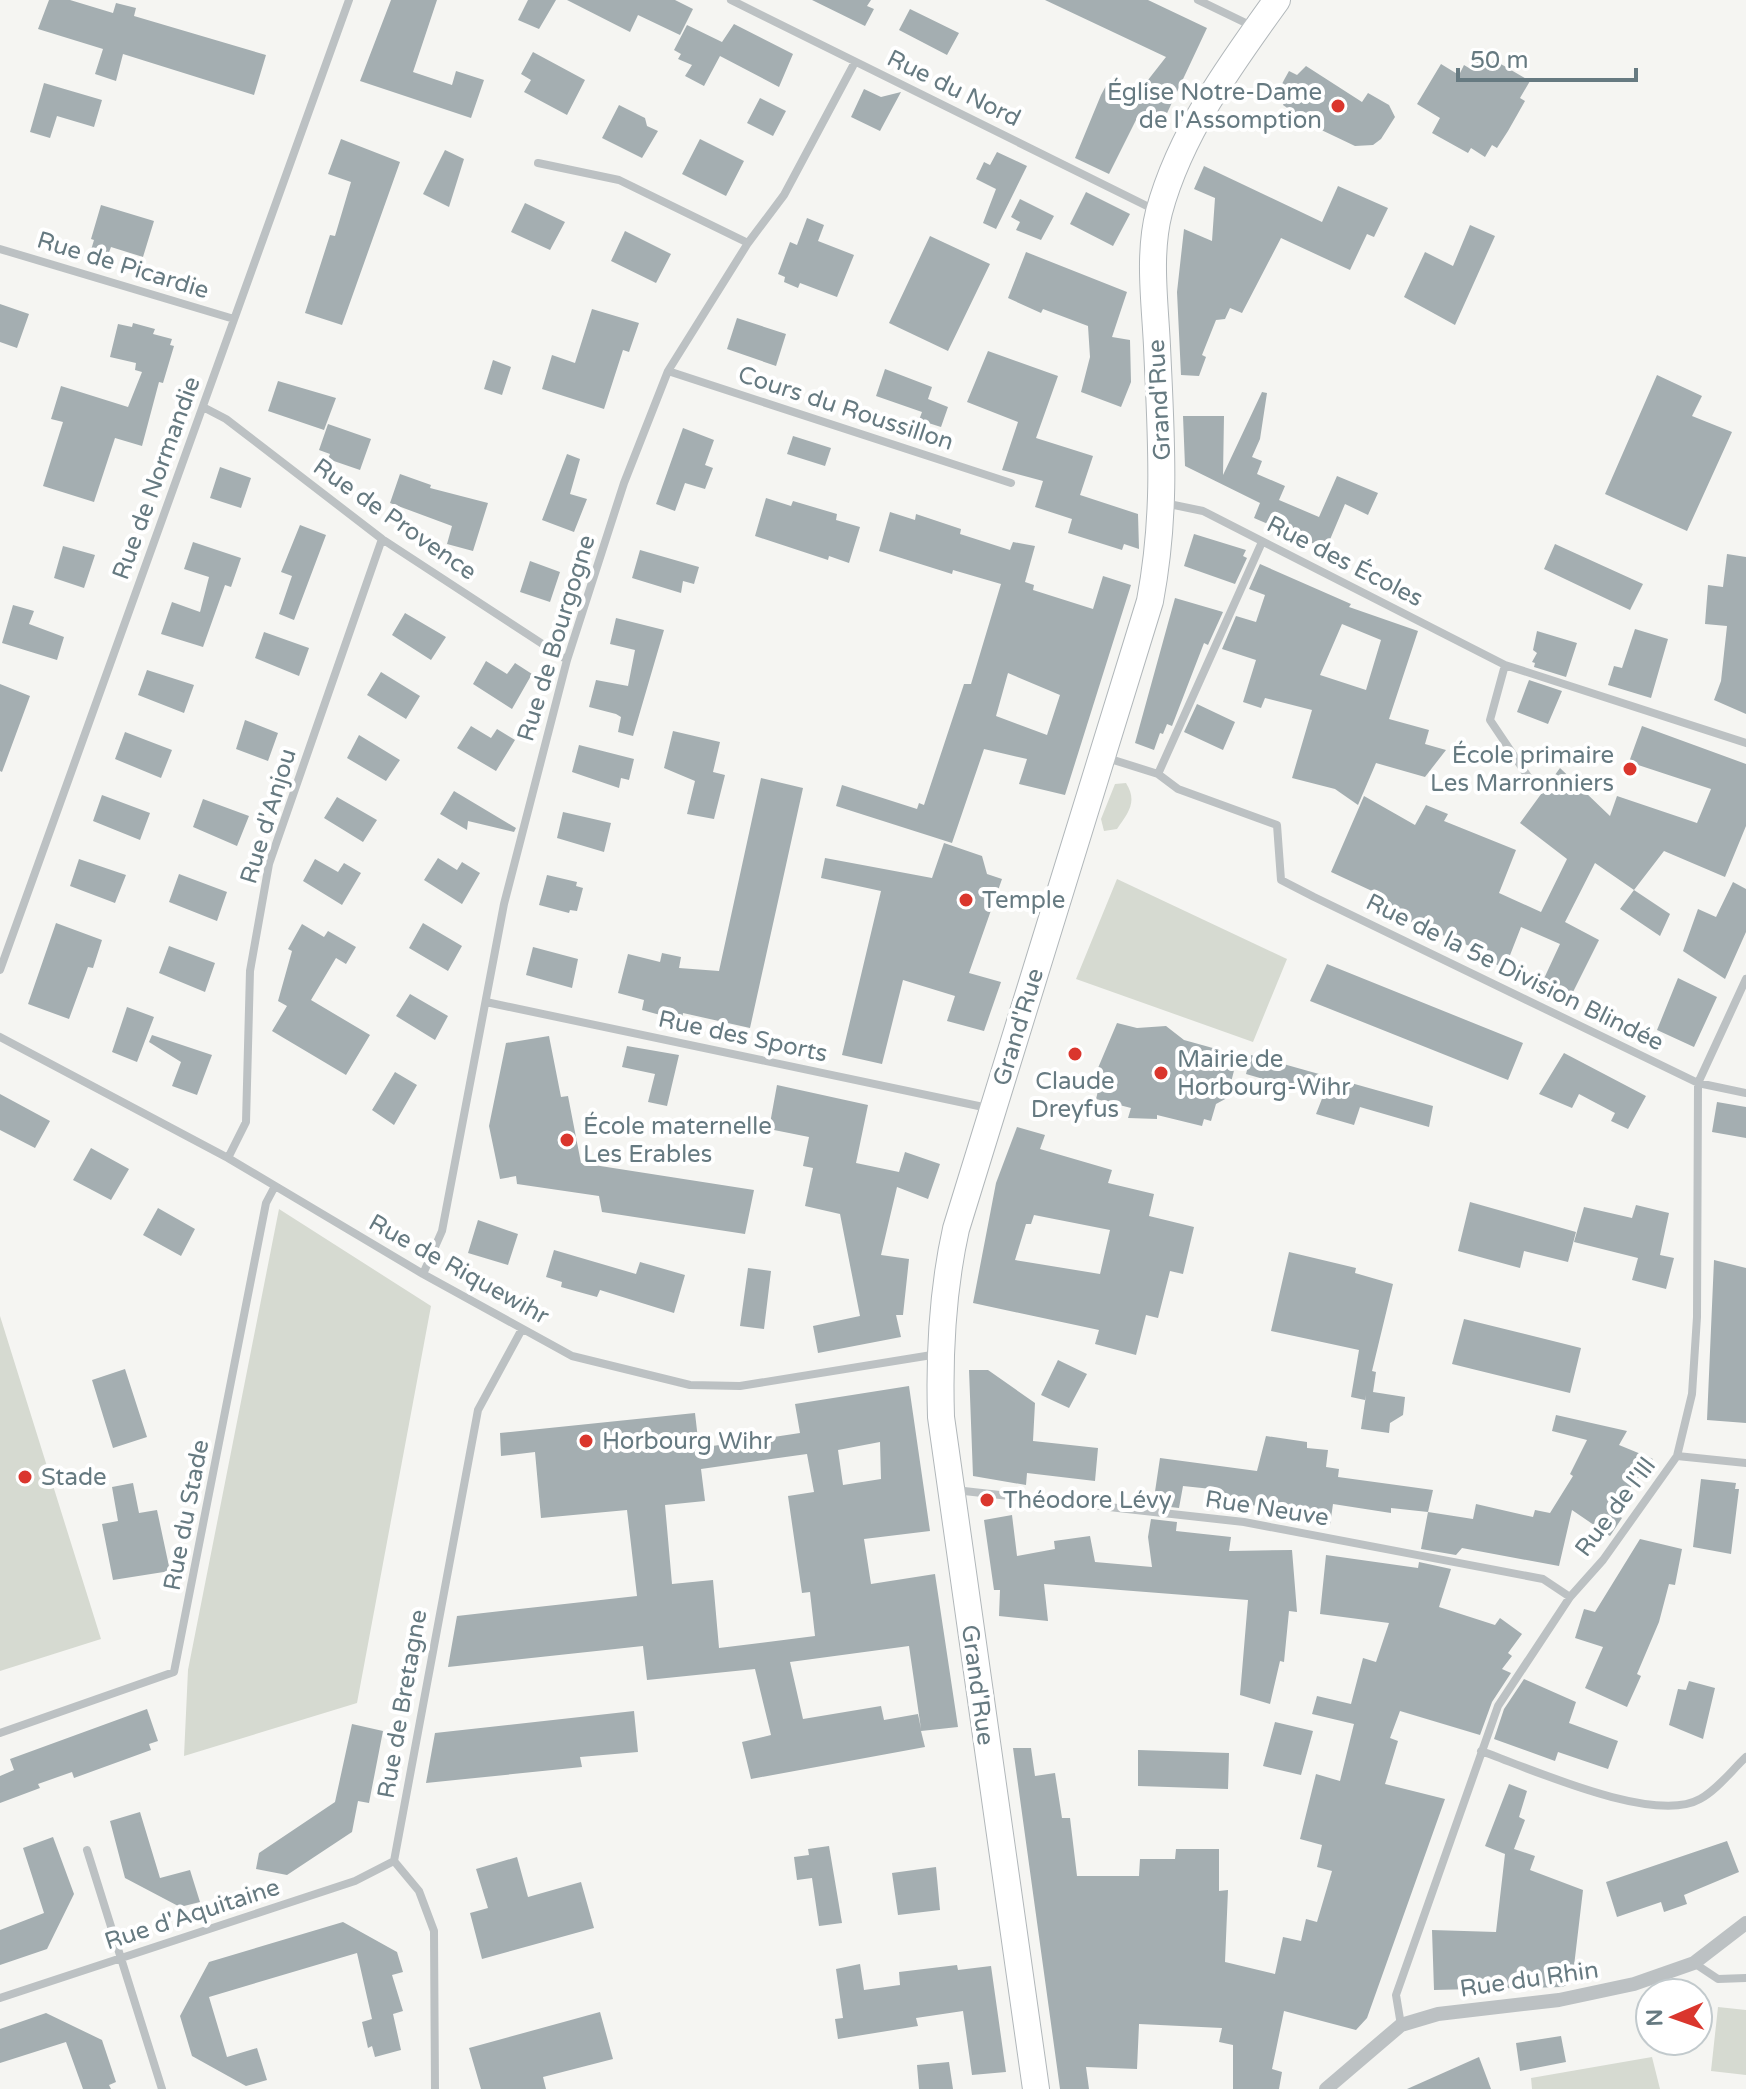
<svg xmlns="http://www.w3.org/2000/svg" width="1746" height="2089" viewBox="0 0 1746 2089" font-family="'Varela Round',sans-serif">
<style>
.green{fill:#d6dad1}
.building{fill:#a4aeb1;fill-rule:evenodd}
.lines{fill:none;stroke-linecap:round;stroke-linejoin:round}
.secondary-casing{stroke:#b1b7ba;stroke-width:28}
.minor{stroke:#bcc1c3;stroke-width:8}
.tertiary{stroke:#bcc1c3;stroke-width:14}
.secondary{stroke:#fff;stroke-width:26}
.poi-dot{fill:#da362d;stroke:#fff;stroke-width:3}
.labels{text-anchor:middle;stroke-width:8;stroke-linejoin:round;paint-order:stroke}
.street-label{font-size:24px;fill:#667a81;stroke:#fff}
.poi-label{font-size:24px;fill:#667a81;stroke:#fff;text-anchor:start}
</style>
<rect width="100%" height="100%" fill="#f5f5f2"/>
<path class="green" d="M1126,783C1138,802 1128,813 1117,829L1104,831L1101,819L1115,784Z
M1117,879L1287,959L1253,1042L1076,979Z
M279,1209L431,1306L357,1703L184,1756L188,1670Z
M0,1316L101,1639L0,1671Z
M1718,2007L1746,2010V2075L1711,2071Z
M1652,2057L1660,2089H1532L1531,2078Z"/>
<path class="building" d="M49,0H70L113,13L116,3L136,8L134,16L266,55L254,95L123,54L116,81L95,74L103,49L38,29Z
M391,0H437L413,72L452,85L456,71L484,80L471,118L360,81Z
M528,0H556L539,29L518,20Z
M567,0H675L693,9L680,35L638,15L630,32Z
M812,0H871L867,6L874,9L865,26Z
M1045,0H1148L1207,28L1161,126L1139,114L1109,174L1075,158L1101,95L1109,80L1137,94L1166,57Z
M910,9L959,33L947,55L899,30Z
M734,24L793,54L779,87L720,56L704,86L685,76L692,65L678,59L681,54L674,50L687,25L722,42Z
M533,52L585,80L567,115L524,92L531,80L521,74Z
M1476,56L1491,65L1494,60L1530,81L1520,98L1525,101L1508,131L1497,148L1492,145L1485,157L1471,148L1468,153L1432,133L1440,118L1417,104L1441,64L1459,75L1464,65L1469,68Z
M1306,66L1362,102L1368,93L1389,105L1395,117L1381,139L1373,145L1355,146L1313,126L1283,105L1288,94L1280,88L1284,80L1289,71L1297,75Z
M44,83L102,100L94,127L57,116L50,138L30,132Z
M864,89L881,97L901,92L880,131L851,117Z
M760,98L786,111L773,136L747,123Z
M619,105L645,118L647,126L658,131L642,158L602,138Z
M341,139L400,162L342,325L305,313L330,235L335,236L351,182L328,174Z
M700,139L744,161L726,196L682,174Z
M445,150L464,159L449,207L423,194Z
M997,152L1027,166L996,229L983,223L996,189L976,179L984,162L990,165Z
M1204,166L1322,222L1338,186L1388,208L1374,237L1367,234L1350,270L1281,238L1242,313L1230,308L1225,319L1216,320L1202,355L1206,357L1199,376L1181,375L1177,292L1184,229L1212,241L1215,198L1194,189Z
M1086,192L1130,214L1113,246L1070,224Z
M1020,199L1054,216L1041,240L1016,230L1020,222L1011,217Z
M525,203L565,222L550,250L511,232Z
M101,205L154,221L143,257L111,247L108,255L91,250L94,240L91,239Z
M807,218L824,225L818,241L854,255L837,297L800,283L798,288L784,282L785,277L778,274L790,242L797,245Z
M1470,225L1495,236L1455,325L1404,297L1425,252L1453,266Z
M625,231L671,254L656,283L611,261Z
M930,236L990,264L948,351L889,323Z
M1026,252L1127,292L1112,337L1130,340L1131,382L1121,407L1081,392L1090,357L1088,326L1043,309L1041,313L1008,298Z
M0,304L29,314L17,348L0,342Z
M592,309L639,323L629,352L623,350L604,409L542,389L552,355L575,363Z
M737,318L786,334L776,366L727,349Z
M133,323L155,329L153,334L172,339L170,345L174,346L163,383L159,382L142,446L115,438L94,502L43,486L63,422L51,419L61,386L128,407L142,372L135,370L136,363L110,357L118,324L132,327Z
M988,351L1058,376L1036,438L1093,456L1080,495L1138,514L1139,549L1124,544L1122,550L1068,533L1072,519L1035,507L1043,481L1002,470L1018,422L967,402Z
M493,360L511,367L502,395L484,389Z
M885,369L932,387L928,399L948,407L941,427L919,420L922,412L876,396Z
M1657,375L1702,396L1692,416L1732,432L1687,531L1605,494Z
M278,381L336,398L324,430L268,411Z
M1262,392L1267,393L1260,439L1252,457L1262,461L1257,474L1285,486L1279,500L1319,517L1337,476L1378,493L1368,515L1345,504L1326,549L1254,518L1260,503L1185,466L1183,416H1224L1223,475Z
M328,424L371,439L360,470L328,459L330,454L319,450Z
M683,428L714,440L705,465L713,468L705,489L685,483L675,511L656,504Z
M793,436L831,448L825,466L787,454Z
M567,454L580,459L570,494L587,499L574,532L542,520Z
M220,467L251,478L241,508L210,498Z
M400,474L431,485L430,488L488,503L473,551L447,544L452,526L390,503Z
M766,498L791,506L793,501L837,514L836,520L860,527L849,563L829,556L828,560L755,536Z
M890,512L915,520L916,514L961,529L960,534L1010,550L1013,542L1035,546L1025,582L1034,585L1033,590L1093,609L1103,576L1131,585L1065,795L1019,784L1027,759L984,749L952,843L836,806L842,785L917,809L919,803L924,805L964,684H971L1001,584L953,570L952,574L879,551ZM1008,673L1060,695L1047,735L996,716Z
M300,525L326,535L294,620L279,614L292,576L281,572Z
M1194,534L1246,550L1243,556L1247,558L1235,584L1184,566Z
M193,542L241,558L231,587L225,585L203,647L161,634L172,602L200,612L209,577L184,569Z
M1555,544L1643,584L1630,610L1544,569Z
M63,546L95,555L84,588L54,578Z
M640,550L699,567L694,584L683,581L681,593L632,578Z
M1727,554L1746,557V714L1714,700L1721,681L1727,626L1705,624L1708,585L1723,587Z
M530,561L560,572L550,602L520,592Z
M1260,564L1351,604L1349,607L1418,631L1389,719L1429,730L1425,744L1446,750L1425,777L1376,763L1358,805L1335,789L1292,778L1312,710L1265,698L1261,708L1243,702L1256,660L1222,649L1236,616L1256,622L1265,595L1249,589ZM1342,624L1381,640L1366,690L1320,675Z
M1175,598L1223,612L1208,645L1204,643L1172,726L1167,724L1163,734L1160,733L1154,750L1135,743Z
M13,605L34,611L29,624L64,637L57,660L2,643Z
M405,613L446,637L431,660L392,635Z
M616,618L664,630L633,736L618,732L621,717L616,714L589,707L596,680L628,686L635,650L610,644Z
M1635,629L1668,639L1651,698L1608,685L1614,666L1622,668Z
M1537,631L1577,643L1566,677L1534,667L1535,663L1532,662L1537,653L1533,650Z
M264,632L309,648L299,676L255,658Z
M486,661L507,674L515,663L532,674L512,709L473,684Z
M147,670L194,685L184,713L138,695Z
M381,672L420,696L406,719L367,695Z
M1529,680L1562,691L1548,724L1517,712Z
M0,684L30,696L2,772L0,771Z
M1197,704L1235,722L1223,750L1184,732Z
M245,720L278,733L268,761L236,749Z
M471,726L491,738L497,729L515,740L496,771L457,748Z
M1642,726L1746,764V826L1725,877L1664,851L1634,890L1595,863L1565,922L1599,940L1570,998L1541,985L1560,944L1521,927L1505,968L1470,954L1472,947L1366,904L1372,891L1331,872L1364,796L1415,825L1426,805L1448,814L1444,821L1516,850L1499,893L1541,912L1567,859L1520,823L1560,768L1610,816L1617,796L1697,823L1711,789L1629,762Z
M673,731L720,742L713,772L725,775L714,819L687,814L695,781L664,768Z
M125,732L172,750L161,778L115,759Z
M359,735L400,760L386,781L347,758Z
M579,745L634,759L629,780L621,778L619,788L572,772Z
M761,778L803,788L750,1028L683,1013L682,1021L642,1010L644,1000L618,993L628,954L660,962L662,953L681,957L679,968L719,971Z
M454,791L516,828L514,832L468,821L467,830L440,814Z
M102,795L150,813L140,840L93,821Z
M337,797L377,820L363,842L324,818Z
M203,799L249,816L237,846L193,827Z
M563,812L611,823L604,852L557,838Z
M944,843L982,856L987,874L1002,879L969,973L1001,982L984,1031L947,1021L955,996L903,980L882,1064L842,1055L881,891L821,878L825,858L932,878Z
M438,858L457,870L462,862L480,873L462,904L424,880Z
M79,859L126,875L115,903L70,886Z
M315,859L338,872L344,863L361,873L342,905L303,881Z
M179,874L227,892L217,921L169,902Z
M547,875L577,882L576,886L583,888L577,911L570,910L569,913L539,905Z
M1733,882L1746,889V932L1725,979L1683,951L1698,909L1716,917Z
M1634,890L1670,914L1660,936L1620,909Z
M56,923L102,940L93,968L88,967L69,1019L28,1004Z
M423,923L462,946L448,971L409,948Z
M302,924L324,937L328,931L356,947L346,964L336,958L311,1000L370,1035L346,1075L272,1031L287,1006L278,1001L292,951L288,949Z
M169,946L215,963L205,992L159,973Z
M533,947L578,959L572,988L526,975Z
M1327,964L1523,1043L1508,1080L1310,1001Z
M1678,978L1717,997L1694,1047L1657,1030Z
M410,994L448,1016L435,1040L396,1016Z
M127,1007L154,1017L137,1062L112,1052Z
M1117,1023L1137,1028L1166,1026L1184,1040L1238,1055L1227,1098L1216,1104L1211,1121L1204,1119L1202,1126L1157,1115V1119L1128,1118L1131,1108L1096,1099L1101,1079L1098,1068Z
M152,1035L212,1055L197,1095L172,1086L181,1062L149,1042Z
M549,1036L561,1097L568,1096L581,1163L754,1190L745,1234L602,1212L599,1196L517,1184L516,1176L500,1179L489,1126L506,1043Z
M627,1046L679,1055L667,1106L648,1102L655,1074L622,1067Z
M1564,1053L1646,1096L1628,1129L1611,1121L1615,1113L1579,1094L1572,1108L1539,1094Z
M1251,1055L1433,1106L1429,1127L1360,1107L1354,1125L1316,1114L1323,1096L1246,1074Z
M395,1072L417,1085L394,1125L372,1110Z
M777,1085L868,1105L856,1163L899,1172L905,1152L940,1164L928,1199L897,1187L881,1255L909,1259L903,1315H896L901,1337L818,1353L813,1326L860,1316L840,1214L805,1206L813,1168L803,1166L809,1137L769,1129Z
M0,1094L50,1121L35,1148L0,1130Z
M1717,1102L1746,1107V1138L1712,1132Z
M1017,1127L1045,1135L1040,1149L1112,1170L1108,1183L1154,1194L1149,1216L1194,1227L1183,1274L1170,1271L1158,1318L1146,1315L1136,1355L1095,1344L1099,1330L973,1303L996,1183ZM1034,1215L1110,1230L1100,1274L1015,1260L1026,1224H1031Z
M91,1148L129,1169L111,1200L73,1180Z
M1470,1202L1576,1232L1568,1262L1524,1251L1520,1268L1458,1251Z
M1636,1205L1669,1213L1660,1255L1674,1258L1666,1289L1632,1280L1638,1258L1574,1242L1584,1207L1632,1218Z
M158,1208L195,1229L181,1256L143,1235Z
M478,1220L518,1234L508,1265L468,1253Z
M554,1250L636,1274L640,1262L685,1275L674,1313L600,1290L597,1297L561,1287L562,1282L546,1277Z
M1289,1252L1356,1268L1355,1273L1393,1284L1372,1371L1376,1372L1373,1392L1405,1397L1403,1415L1390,1423L1389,1433L1361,1429L1366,1395L1365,1400L1351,1397L1359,1350L1271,1331Z
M1714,1260L1746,1268V1423L1707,1420Z
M748,1268L771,1271L764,1329L740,1326Z
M1464,1319L1581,1348L1570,1393L1452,1364Z
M1058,1360L1087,1374L1069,1408L1041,1395Z
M125,1369L147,1437L113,1448L92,1380Z
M969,1370H988L1035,1403L1033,1441L1098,1448L1095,1481L1027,1473L1026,1485L973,1476Z
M909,1386L930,1531L864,1539L871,1584L935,1574L958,1727L921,1731L925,1747L751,1779L742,1742L771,1735L755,1669L647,1680L643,1646L448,1667L457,1616L637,1596L627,1510L541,1518L535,1452L501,1456L500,1433L695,1413L699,1448L800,1433L795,1404ZM880,1442L881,1479L843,1485L838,1450ZM807,1454L814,1492L788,1496L802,1593L810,1592L815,1636L719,1648L713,1580L672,1584L665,1505L705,1501L701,1469ZM909,1646L921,1729L918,1714L884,1720L881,1706L803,1719L790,1662Z
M1556,1415L1627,1431L1619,1445L1653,1459L1612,1511L1622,1518L1610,1536L1572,1510L1559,1566L1462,1548L1456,1555L1421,1549L1428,1512L1473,1519L1476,1504L1533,1517L1535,1510L1550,1513L1573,1476L1570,1474L1587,1440L1552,1431Z
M1266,1436L1307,1442V1448L1328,1450L1326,1467L1339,1469L1338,1477L1433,1490L1428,1512L1391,1508V1513L1333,1504L1330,1525L1301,1521L1302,1513L1219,1500L1221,1490L1183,1486L1179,1508L1153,1505L1160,1458L1257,1471Z
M1701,1479L1736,1483L1735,1489H1739L1731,1554L1693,1547Z
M133,1483L139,1513L157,1510L170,1571L113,1580L102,1524L118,1521L112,1487Z
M1012,1515L1017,1556L1055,1549L1054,1541L1090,1536L1095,1562L1152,1567L1148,1537L1151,1519L1177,1522L1176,1531L1231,1537L1229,1551L1292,1550L1297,1612L1289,1611L1284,1662L1280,1661L1270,1704L1240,1695L1248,1600L1044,1584L1048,1621L999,1616L1000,1590H994L984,1520Z
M1640,1539L1682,1549L1675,1585L1669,1584L1659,1622L1637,1674L1641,1676L1627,1707L1585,1688L1603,1647L1575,1638L1584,1609L1595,1612Z
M1326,1555L1418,1568L1419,1562L1451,1569L1439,1607L1495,1625L1500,1618L1522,1634L1508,1653L1512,1656L1502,1669L1511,1673L1492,1702L1480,1735L1400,1711L1390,1738L1398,1741L1385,1784L1445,1799L1367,2018L1356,2030L1284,2011L1272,2069L1282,2072L1279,2089H1233V2045L1219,2042L1222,2028L1139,2024L1137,2069L1086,2067L1089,2089H1060L1013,1748H1031L1035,1776L1055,1773L1062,1818H1070L1077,1876H1139L1140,1859H1175L1176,1849H1219V1891L1228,1890L1225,1962L1275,1974L1283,1937L1301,1941L1306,1919L1317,1922L1332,1871L1317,1867L1322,1845L1300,1839L1316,1774L1340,1781L1354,1724L1312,1714L1317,1696L1351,1704L1363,1658L1376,1662L1389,1623L1320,1614Z
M1524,1679L1576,1702L1569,1723L1618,1741L1608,1769L1558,1752L1555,1761L1494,1739L1504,1709Z
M1689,1681L1715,1688L1703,1739L1669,1725L1678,1689L1686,1690Z
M147,1709L158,1741L149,1744L151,1750L74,1778L72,1772L38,1784L40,1788L0,1803V1776L14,1770L10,1759Z
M634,1711L638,1752L580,1757L582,1767L426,1783L435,1733Z
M1275,1722L1313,1731L1301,1775L1263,1766Z
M352,1724L383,1731L369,1803L358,1801L352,1832L287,1875L256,1869L259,1853L335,1802Z
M1138,1750L1229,1753L1228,1789L1138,1786Z
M1509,1784L1527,1791L1519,1817L1525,1820L1514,1849L1535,1856L1530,1870L1583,1890L1572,1983L1562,1987L1434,1990L1432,1930L1496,1932L1505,1854L1485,1846Z
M140,1812L160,1878L190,1870L200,1902L180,1907L125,1878L110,1821Z
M53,1837L74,1894L47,1949L0,1965V1930L44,1913L23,1848Z
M1727,1841L1739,1872L1684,1895L1687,1904L1664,1912L1661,1902L1617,1917L1606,1882Z
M829,1846L842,1923L819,1926L812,1878L797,1880L794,1857L809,1855L808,1849Z
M517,1857L528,1897L581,1882L594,1928L482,1959L470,1913L488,1908L476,1869Z
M936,1867L940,1910L898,1915L892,1873Z
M343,1922L397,1952L403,1972L392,1975L403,2011L393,2014L401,2050L375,2057L372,2046L368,2048L362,2022L372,2019L357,1953L209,1997L227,2057L257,2048L267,2080L246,2086L192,2056L180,2016L209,1962Z
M860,1964L864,1990L900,1985L899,1972L957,1965L958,1970L991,1966L1006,2072L972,2075L963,2011L916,2018L918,2026L838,2039L835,2019L843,2018L836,1969Z
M600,2012L613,2059L543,2077L546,2089H481L469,2048Z
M46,2013L102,2040L116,2082L109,2085L111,2089H83L66,2042L0,2063V2029Z
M1561,2036L1566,2062L1520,2071L1516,2043Z
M1479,2057L1491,2089H1407Z
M949,2062L953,2089H919L917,2065Z"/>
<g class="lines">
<defs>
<path id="secondary" d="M1036,2089L941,1417C939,1352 942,1292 956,1229L1150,601C1167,510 1161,437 1157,346C1155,303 1148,255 1159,212C1180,134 1230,65 1277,0"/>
</defs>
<use href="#secondary" class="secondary-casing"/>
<path class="minor" d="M731,0L1157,211
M1198,0L1252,26
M538,163L619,180L748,243
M0,249L234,319
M668,371L1011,483
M203,407L226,419L382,539L567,660
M1164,503L1203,511L1505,665L1490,720L1535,787
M1505,665L1746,743
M1104,757L1158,774L1178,789L1277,825L1281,880L1314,897L1698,1083L1746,1093
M1158,774L1262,542
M0,970L349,0
M486,1002L988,1108
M0,1037L228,1158L423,1274L572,1356L690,1385L740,1386L938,1354
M228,1158L246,1122L250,971L269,864L382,539
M423,1274L442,1231L504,904L567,660L624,483L668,371L748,243L784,195L855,62
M1677,1456L1746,1463
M955,1490L1244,1522L1543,1579L1570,1597
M0,1733L174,1672L266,1203L275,1186
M1481,1751C1529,1768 1654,1825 1700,1799C1717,1790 1732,1770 1746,1757
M87,1850L162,2089
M1694,1963L1718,1979L1746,1978
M0,1998L355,1881L394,1861
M1401,2025L1396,1995L1498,1706L1570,1597L1603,1560L1677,1456L1692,1394L1697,1317L1698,1083L1746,979
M435,2089L434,1931L419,1891L394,1861L478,1410L522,1329"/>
<path class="tertiary" d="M1326,2089L1401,2025L1438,2014L1559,2000L1634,1984L1694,1963L1746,1923"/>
<use href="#secondary" class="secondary"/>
</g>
<g class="poi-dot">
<circle cx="1338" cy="106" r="8"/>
<circle cx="1630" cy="769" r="8"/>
<circle cx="966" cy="900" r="8"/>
<circle cx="1075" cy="1054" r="8"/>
<circle cx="1161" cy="1073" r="8"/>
<circle cx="567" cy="1140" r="8"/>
<circle cx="586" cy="1441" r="8"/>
<circle cx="25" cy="1477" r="8"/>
<circle cx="987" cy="1500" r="8"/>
</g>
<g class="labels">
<g class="street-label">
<text transform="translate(954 88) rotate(26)" y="8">Rue du Nord</text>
<text transform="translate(123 265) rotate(17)" y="8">Rue de Picardie</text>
<text transform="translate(1159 400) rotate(-93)" y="8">Grand'Rue</text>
<text transform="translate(846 408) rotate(18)" y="8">Cours du Roussillon</text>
<text transform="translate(156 478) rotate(-70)" y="8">Rue de Normandie</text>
<text transform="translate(395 519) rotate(35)" y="8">Rue de Provence</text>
<text transform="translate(1345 561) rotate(27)" y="8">Rue des Écoles</text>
<text transform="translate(556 638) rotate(-73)" y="8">Rue de Bourgogne</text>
<text transform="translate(268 816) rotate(-73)" y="8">Rue d'Anjou</text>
<text transform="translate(1515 972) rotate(26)" y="8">Rue de la 5e Division Blindée</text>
<text transform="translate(1018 1027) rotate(-73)" y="8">Grand'Rue</text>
<text transform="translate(743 1036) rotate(12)" y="8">Rue des Sports</text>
<text transform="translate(459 1269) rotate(29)" y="8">Rue de Riquewihr</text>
<text transform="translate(1615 1507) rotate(-53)" y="8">Rue de l'Ill</text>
<text transform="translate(1267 1508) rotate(9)" y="8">Rue Neuve</text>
<text transform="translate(186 1515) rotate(-79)" y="8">Rue du Stade</text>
<text transform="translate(978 1685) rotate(82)" y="8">Grand'Rue</text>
<text transform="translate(402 1704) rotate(-80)" y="8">Rue de Bretagne</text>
<text transform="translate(192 1914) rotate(-18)" y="8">Rue d'Aquitaine</text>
<text transform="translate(1529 1979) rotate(-8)" y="8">Rue du Rhin</text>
</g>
<g class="poi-label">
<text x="1322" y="100" text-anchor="end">Église Notre-Dame<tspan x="1322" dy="28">de l'Assomption</tspan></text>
<text x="1614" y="763" text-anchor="end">École primaire<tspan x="1614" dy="28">Les Marronniers</tspan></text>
<text x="982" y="908">Temple</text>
<text x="1177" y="1067">Mairie de<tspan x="1177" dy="28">Horbourg-Wihr</tspan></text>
<text x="1075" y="1089" text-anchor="middle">Claude<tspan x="1075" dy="28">Dreyfus</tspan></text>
<text x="583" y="1134">École maternelle<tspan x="583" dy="28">Les Erables</tspan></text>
<text x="602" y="1449">Horbourg Wihr</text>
<text x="41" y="1485">Stade</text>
<text x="1003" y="1508">Théodore Lévy</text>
</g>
</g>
<g transform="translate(1674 2017) rotate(268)"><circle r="38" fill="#ffffff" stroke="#c2cacd" stroke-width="2"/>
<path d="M0-6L14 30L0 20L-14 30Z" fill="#da362d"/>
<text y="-12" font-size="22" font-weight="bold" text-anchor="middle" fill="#667a81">N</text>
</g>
<path d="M1458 68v12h178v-12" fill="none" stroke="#667a81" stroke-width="4"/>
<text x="1470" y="68" font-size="24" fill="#667a81" stroke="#ffffff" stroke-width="6" paint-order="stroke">50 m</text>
</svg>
